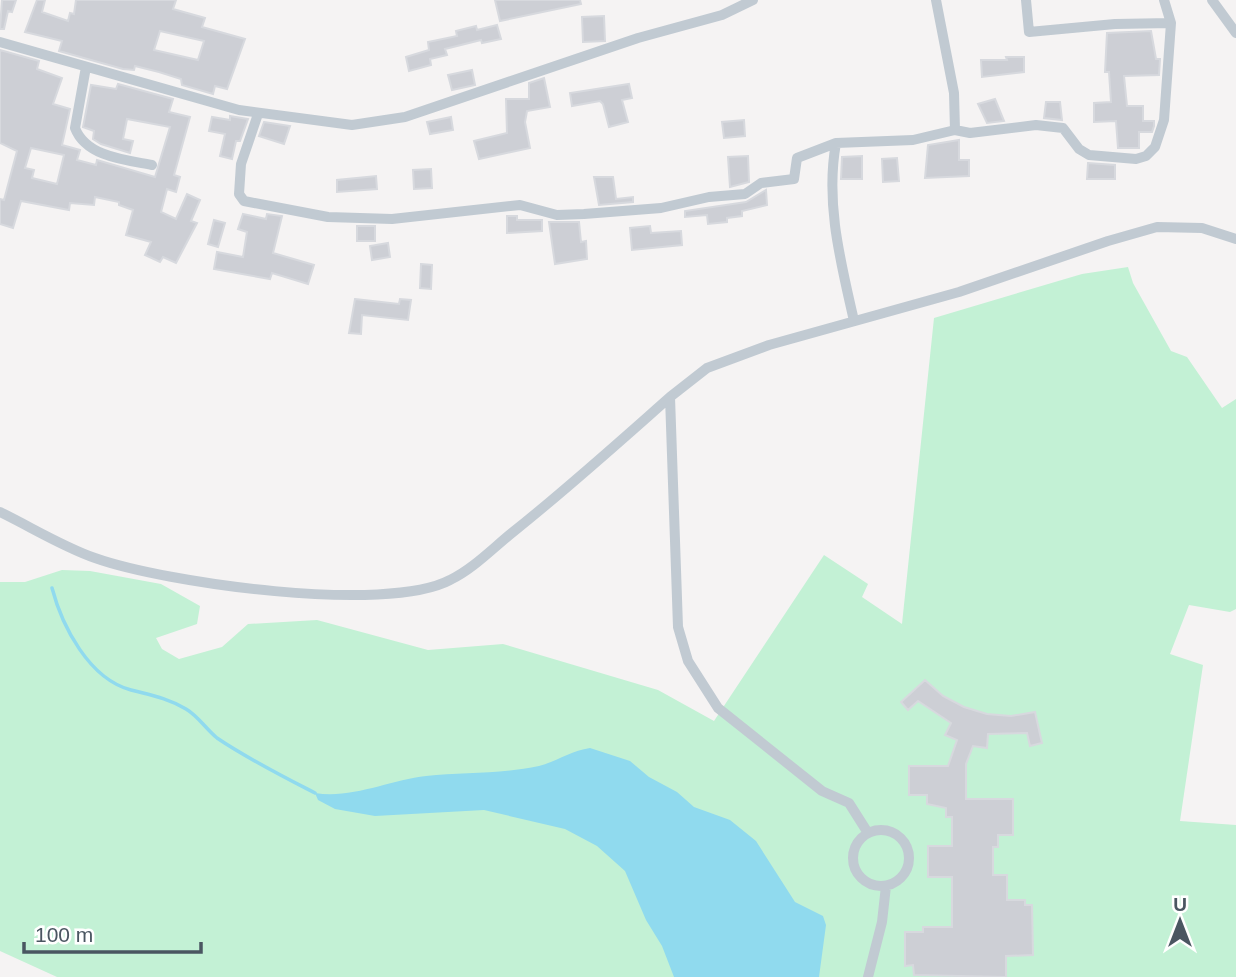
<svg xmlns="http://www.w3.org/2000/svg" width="1236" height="977" viewBox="0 0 1236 977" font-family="Helvetica,sans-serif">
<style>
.green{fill:#c3f1d5}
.water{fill:#90daee}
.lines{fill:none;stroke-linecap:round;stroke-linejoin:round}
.stream{stroke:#90daee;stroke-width:3.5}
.building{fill:#cdcfd5;stroke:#d7d9de;stroke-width:2;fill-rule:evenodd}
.minor{stroke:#c1cad2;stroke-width:10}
</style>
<rect width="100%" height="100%" fill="#f5f3f3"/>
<path class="green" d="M1128,267L1133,283L1171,351L1187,357L1222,408L1236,399V609L1230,612L1189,605L1170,654L1203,665L1180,821L1236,825V977H57L0,951V582H25L62,570L90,571L161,584L200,606L197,624L156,638L162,649L179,659L222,647L248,624L317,620L428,650L503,644L658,690L714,721L824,555L868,584L862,597L902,624L934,318L1082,274Z"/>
<path class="water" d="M590,748L630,761L649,777L677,792L694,807L730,820L756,841L795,902L823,916L826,925L819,977H674L662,946L646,920L625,871L597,846L565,829L484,810L375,816L335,809L318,800L315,793C352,799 390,780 426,776C463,772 503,774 539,766C557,761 571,751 590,748Z"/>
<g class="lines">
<path class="stream" d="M52,588C62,626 89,679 131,690C150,695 168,698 186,709C198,716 206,729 217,738C248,759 282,776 315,793"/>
</g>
<path class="building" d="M2,0H16L12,12L8,11L4,29H0Z
M37,0H45L42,12L68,21L70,13L74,14L76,0H176L173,9L205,18L202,27L245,39L227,89L215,86L213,94L182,85L181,79L159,72L135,66L134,70L123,69L59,51L62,41L25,32ZM160,31L204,41L198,60L154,50Z
M495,0H580L581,4L500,21Z
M604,16L605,41L583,42L582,17Z
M497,25L501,39L482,43L481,40L445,49L447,55L430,59L431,65L409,71L406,57L429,50L428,42L457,36L456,31L476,26L477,30Z
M1151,31L1156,59H1160L1159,75L1124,76L1127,106H1143V121H1154V126L1152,132H1139V148H1118L1116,121L1094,122V103L1111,102L1109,72H1105L1107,33Z
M0,50L39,61L37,69L62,78L53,104L70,109L62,145L80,150L77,160L96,165L97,160L155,177L170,127L127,119L123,139L133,141L130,153L101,144L93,139L94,131L83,127L91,85L116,89L118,84L173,99L169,112L190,117L174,175L180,177L176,192L167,189L161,212L176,219L187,194L200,200L191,221L197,223L176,263L163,257L160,262L145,255L151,242L126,235L133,210L119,205V202L95,197L94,205L70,203L69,210L21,201L13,228L0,224V199L4,200L17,151L0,143ZM31,148L64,155L57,184L32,178L34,170L25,168Z
M1006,57H1024V72L982,77L981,60H1007Z
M472,70L475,85L452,90L448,75Z
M544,78L550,107L527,111L525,122L530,148L479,159L474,141L507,133L506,99H529V83Z
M629,84L632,98L622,100L628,122L609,127L603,104L600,101L572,106L570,93Z
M995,99L1004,121L987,123L978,104Z
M1046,102H1060L1062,120L1044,118Z
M230,116L248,119L240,141H236L232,159L220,156L225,134L209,131L212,117L230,120Z
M451,117L453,130L430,134L427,122Z
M744,120L745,136L724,138L722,122Z
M264,122L290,126L284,144L259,136Z
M959,140V160H969V176L925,178L928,145Z
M748,156L749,182L730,187L728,157Z
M862,156V179H841L842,157Z
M897,158L899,181L883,182L882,159Z
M1088,163L1115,165V179H1087Z
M431,169L432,188L414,189L413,170Z
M376,176L377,189L337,192V180Z
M594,177H613L616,199L633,197V202L599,205Z
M766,190L767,205L742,211V216L727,218V222L708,224L707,215L685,217V211L746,202Z
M243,214L266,219L267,214L282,216L273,253L314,265L308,284L272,273L270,279L214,269L217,252L243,257L247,232L238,229Z
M507,216H517V220H542V231L507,233Z
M214,220L225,223L218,247L208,244Z
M549,222H579L581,242L586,241L587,259L555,264Z
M357,226H375V241H357Z
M650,226L651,233L681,231L682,245L632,250L630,228Z
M388,243L390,257L372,260L370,246Z
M421,264L432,265L431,289L420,288Z
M355,299L399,304L400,299L411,300L408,320L362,315L361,334L349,333Z
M925,680L943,696L964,707L987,714L1011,716L1035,712L1042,743L1030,746L1027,733L988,734L987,748L973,746L966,764V799H1013V835H998V847H993V875H1007V900H1025V905H1032L1033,955L1006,956V977L914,975L913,965L905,966V932H923V927H952V877H928V846H952V817H946V808L927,804V795H909V766H948L957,740L945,735L951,723L918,701L908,710L901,702Z"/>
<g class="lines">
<path class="minor" d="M1164,0L1171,23
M1212,0L1236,33
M0,42L239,110L352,125L405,117L638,38L722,15L753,0
M86,67L75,128C86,157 126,160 152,165
M258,114L241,164L239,194L244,201L328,217L392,219L520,205L557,215L584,214L661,208L709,197L745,194L761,183L794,179L797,158L836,143L913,140L955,130L954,93L936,0
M955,130L970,133L1036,125L1063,128L1079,149L1089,155L1136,159L1146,156L1155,147L1164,120L1171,23L1115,24L1029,32L1026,0
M836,143C825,203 841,263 854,321
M0,512C31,527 63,547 95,558C165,583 386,614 450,580C473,569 493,548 513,532C567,489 618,443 670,397
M853 858a28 28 0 1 1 56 0a28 28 0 1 1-56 0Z
M868,833L849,803L822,791L718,708L688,661L678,627L670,397L707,368L769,345L959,292L1108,241L1157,227L1202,228L1236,239
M868,977L882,922L886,886"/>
</g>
<g transform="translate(1180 921)" stroke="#ffffff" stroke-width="5" paint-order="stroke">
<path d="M0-5L12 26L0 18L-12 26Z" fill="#4a5661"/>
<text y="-10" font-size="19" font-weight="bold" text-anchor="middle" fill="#4a5661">U</text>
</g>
<path d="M24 942v10h177v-10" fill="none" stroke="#4a5661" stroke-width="3.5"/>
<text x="35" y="942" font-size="21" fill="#4a5661" stroke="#ffffff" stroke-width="5" paint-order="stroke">100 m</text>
</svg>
